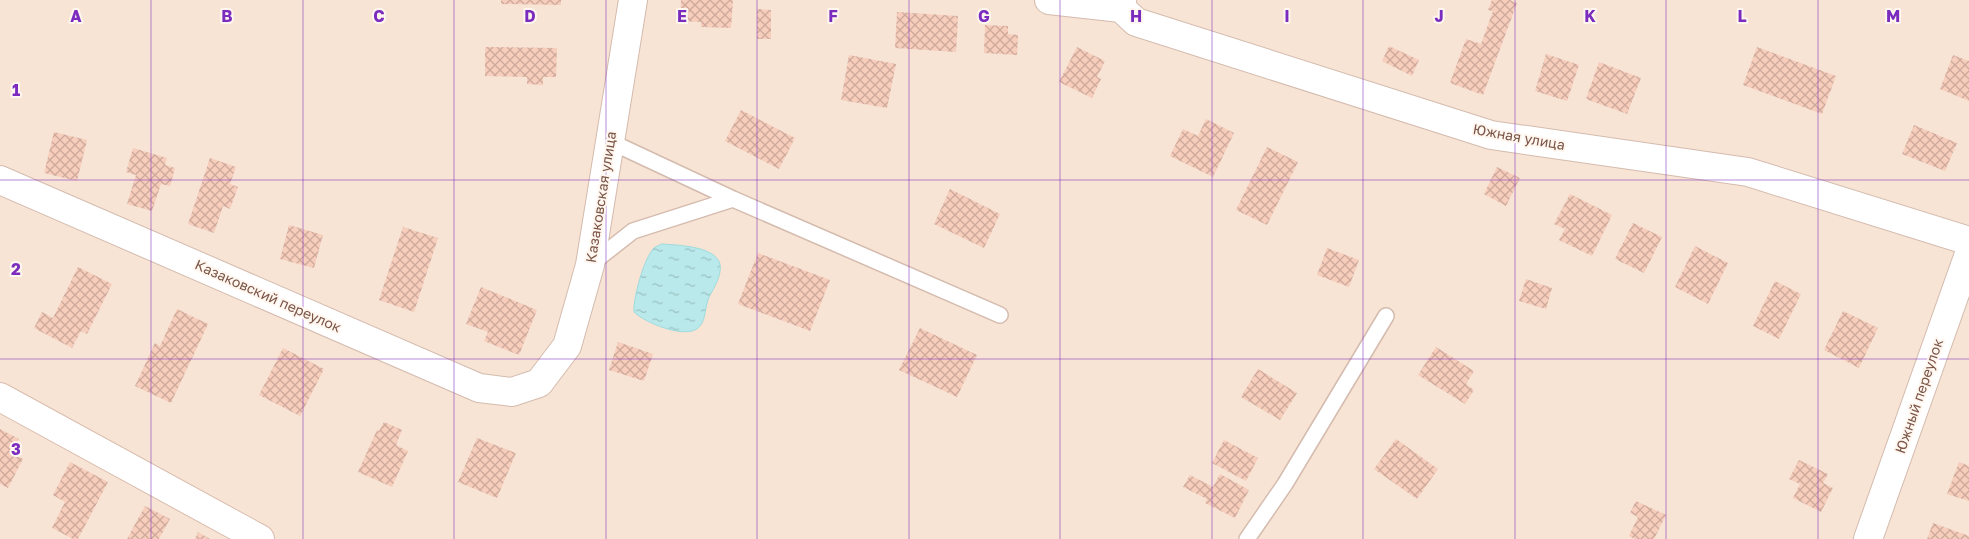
<svg xmlns="http://www.w3.org/2000/svg" width="1969" height="539" viewBox="0 0 1969 539" font-family="'Golos Text',sans-serif">
<style>
.residential{fill:#f7e4d5}
.water{fill:url(#water-ripples);stroke:#9edbdd}
.building{fill:url(#building-cross-hatch)}
.lines{fill:none;stroke-linecap:round;stroke-linejoin:round}
.lane-casing{stroke:#d4bbae;stroke-width:18}
.street-casing{stroke:#d4bbae;stroke-width:30}
.secondary-casing{stroke:#dabcad;stroke-width:30}
.lane{stroke:#fff;stroke-width:15}
.street{stroke:#fff;stroke-width:28}
.secondary{stroke:#fff;stroke-width:28}
.grid{fill:none;stroke:#7b2cbf;stroke-width:1;stroke-opacity:0.55}
.labels{text-anchor:middle;stroke-width:4;stroke-linejoin:round;paint-order:stroke}
.street-label{font-size:14px;fill:#7b5548;stroke:#fff7ef}
.grid-label{font-size:16px;text-anchor:middle;font-weight:bold;fill:#7b2cbf;stroke:#fff7ef;stroke-width:4;stroke-linejoin:round;paint-order:stroke}
</style>
<defs>
<pattern id="water-ripples" width="26" height="14" patternUnits="userSpaceOnUse" patternTransform="scale(1.25)"><rect width="26" height="14" fill="#b9e9eb"/><path d="M2 4q2-2 4 0t4 0M15 11q2-2 4 0t4 0" fill="none" stroke="#9bc0c0"/></pattern>
<pattern id="building-cross-hatch" width="8" height="8" patternUnits="userSpaceOnUse" patternTransform="scale(1.25)"><rect width="8" height="8" fill="#f7cdbc"/><path d="M0 0l8 8M0 8l8-8" fill="none" stroke="#cda99b"/></pattern>
</defs>
<rect width="100%" height="100%" fill="#fef3e7"/>
<path class="residential" d="M0,0H1969V539H0Z"/>
<path class="water" d="M661,244C677,245 715,246 720,264C722,275 714,288 709,297C705,306 706,319 700,326C689,341 645,323 634,312C633,298 644,258 654,248C656,246 659,246 661,244Z"/>
<path class="building" d="M501,0H561V5L501,4Z
M681,0H733L731,28L701,27V22L680,21Z
M1492,0H1510L1517,3L1483,95L1450,83L1466,39L1481,44L1493,11L1488,10Z
M757,9L771,10V39H757Z
M897,12L958,16L956,52L895,48Z
M985,25L1008,26V34L1018,35L1017,55L984,53Z
M1389,46L1419,60L1412,76L1382,61Z
M485,47L557,48L556,77H543V85L527,84V77L485,76Z
M1077,47L1105,61L1097,77L1101,79L1092,98L1059,82Z
M1757,47L1836,76L1822,114L1743,85Z
M1546,54L1579,65L1567,101L1535,91Z
M849,55L896,64L887,108L841,100Z
M1953,55L1969,61V101L1940,89Z
M1599,62L1641,78L1627,114L1586,99Z
M741,110L795,138L779,169L725,141Z
M1206,119L1234,133L1213,177L1170,156L1183,129L1198,136Z
M1914,125L1957,143L1945,171L1902,154Z
M54,132L87,140L77,181L44,173Z
M1267,147L1298,162L1267,225L1236,210Z
M133,148L167,158L165,165L175,168L170,186L161,184L152,211L127,204L136,175L126,172Z
M210,158L236,167L230,184L238,187L230,209L223,206L214,233L188,224Z
M1497,167L1520,178L1506,206L1484,194Z
M950,189L1000,214L984,248L934,224Z
M1570,194L1612,215L1592,256L1559,240L1565,229L1554,224Z
M1633,223L1662,237L1644,273L1615,259Z
M289,225L323,235L314,268L280,259Z
M403,227L438,238L414,312L379,300Z
M1695,246L1728,263L1708,304L1675,287Z
M1327,248L1359,260L1349,287L1317,275Z
M758,253L830,280L810,331L738,304Z
M78,267L112,284L87,334L81,331L72,348L34,328L42,312L53,318Z
M1526,279L1552,288L1546,309L1519,301Z
M1775,281L1801,294L1779,339L1753,326Z
M481,287L537,310L519,355L484,341L488,332L466,324Z
M177,309L208,324L171,403L135,386L155,343L160,346Z
M1843,311L1878,328L1859,368L1824,350Z
M920,328L977,355L957,397L899,370Z
M618,342L653,354L644,381L609,370Z
M1436,347L1474,371L1466,384L1474,390L1465,404L1418,375Z
M283,348L324,369L300,416L259,395Z
M1258,369L1297,393L1280,420L1241,397Z
M384,422L402,430L396,445L408,451L392,487L358,472L377,430L379,431Z
M0,429L19,439L12,453L23,459L8,488L0,484Z
M477,438L516,453L497,498L458,482Z
M1396,439L1438,469L1417,499L1374,469Z
M1224,440L1258,458L1246,481L1212,463Z
M1799,460L1828,474L1823,483L1833,488L1821,512L1793,498L1800,484L1789,479Z
M70,462L108,482L78,539H73L52,528L65,502L53,495Z
M1959,462L1969,466V501L1947,494Z
M1220,474L1249,490L1235,518L1205,503L1207,499L1183,487L1190,475L1213,487Z
M1636,501L1666,515L1654,539H1635L1629,536L1638,517L1630,513Z
M145,506L170,519L159,539H127Z
M1933,523L1969,536V539H1927Z
M198,532L210,539H195Z"/>
<g class="lines">
<defs>
<path id="lane" d="M609,141L733,199L1000,315
M591,264L633,231L733,199
M1247,539L1285,484L1386,316"/>
<path id="street" d="M1049,0L1121,8L1136,22L1491,135L1748,172L1969,241
M0,180L479,388L512,392L539,383L567,346L590,265L633,0
M1868,539L1969,254"/>
<path id="secondary" d="M1121,8L1122,0
M0,397L260,539"/>
</defs>
<use href="#lane" class="lane-casing"/>
<use href="#street" class="street-casing"/>
<use href="#secondary" class="secondary-casing"/>
<use href="#lane" class="lane"/>
<use href="#street" class="street"/>
<use href="#secondary" class="secondary"/>
</g>
<path class="grid" d="M151,0V539M303,0V539M454,0V539M606,0V539M757,0V539M909,0V539M1060,0V539M1212,0V539M1363,0V539M1515,0V539M1666,0V539M1818,0V539M0,180H1969M0,359H1969"/>
<g class="labels">
<g class="street-label">
<text transform="translate(1519 137) rotate(10)" y="5">Южная улица</text>
<text transform="translate(601 197) rotate(-81)" y="5">Казаковская улица</text>
<text transform="translate(268 296) rotate(24)" y="5">Казаковский переулок</text>
<text transform="translate(1919 396) rotate(-71)" y="5">Южный переулок</text>
</g>
</g>
<g class="grid-label">
<text x="76" y="22">A</text>
<text x="227" y="22">B</text>
<text x="379" y="22">C</text>
<text x="530" y="22">D</text>
<text x="682" y="22">E</text>
<text x="833" y="22">F</text>
<text x="984" y="22">G</text>
<text x="1136" y="22">H</text>
<text x="1287" y="22">I</text>
<text x="1439" y="22">J</text>
<text x="1590" y="22">K</text>
<text x="1742" y="22">L</text>
<text x="1893" y="22">M</text>
<text x="16" y="96">1</text>
<text x="16" y="275">2</text>
<text x="16" y="455">3</text>
</g>
</svg>
